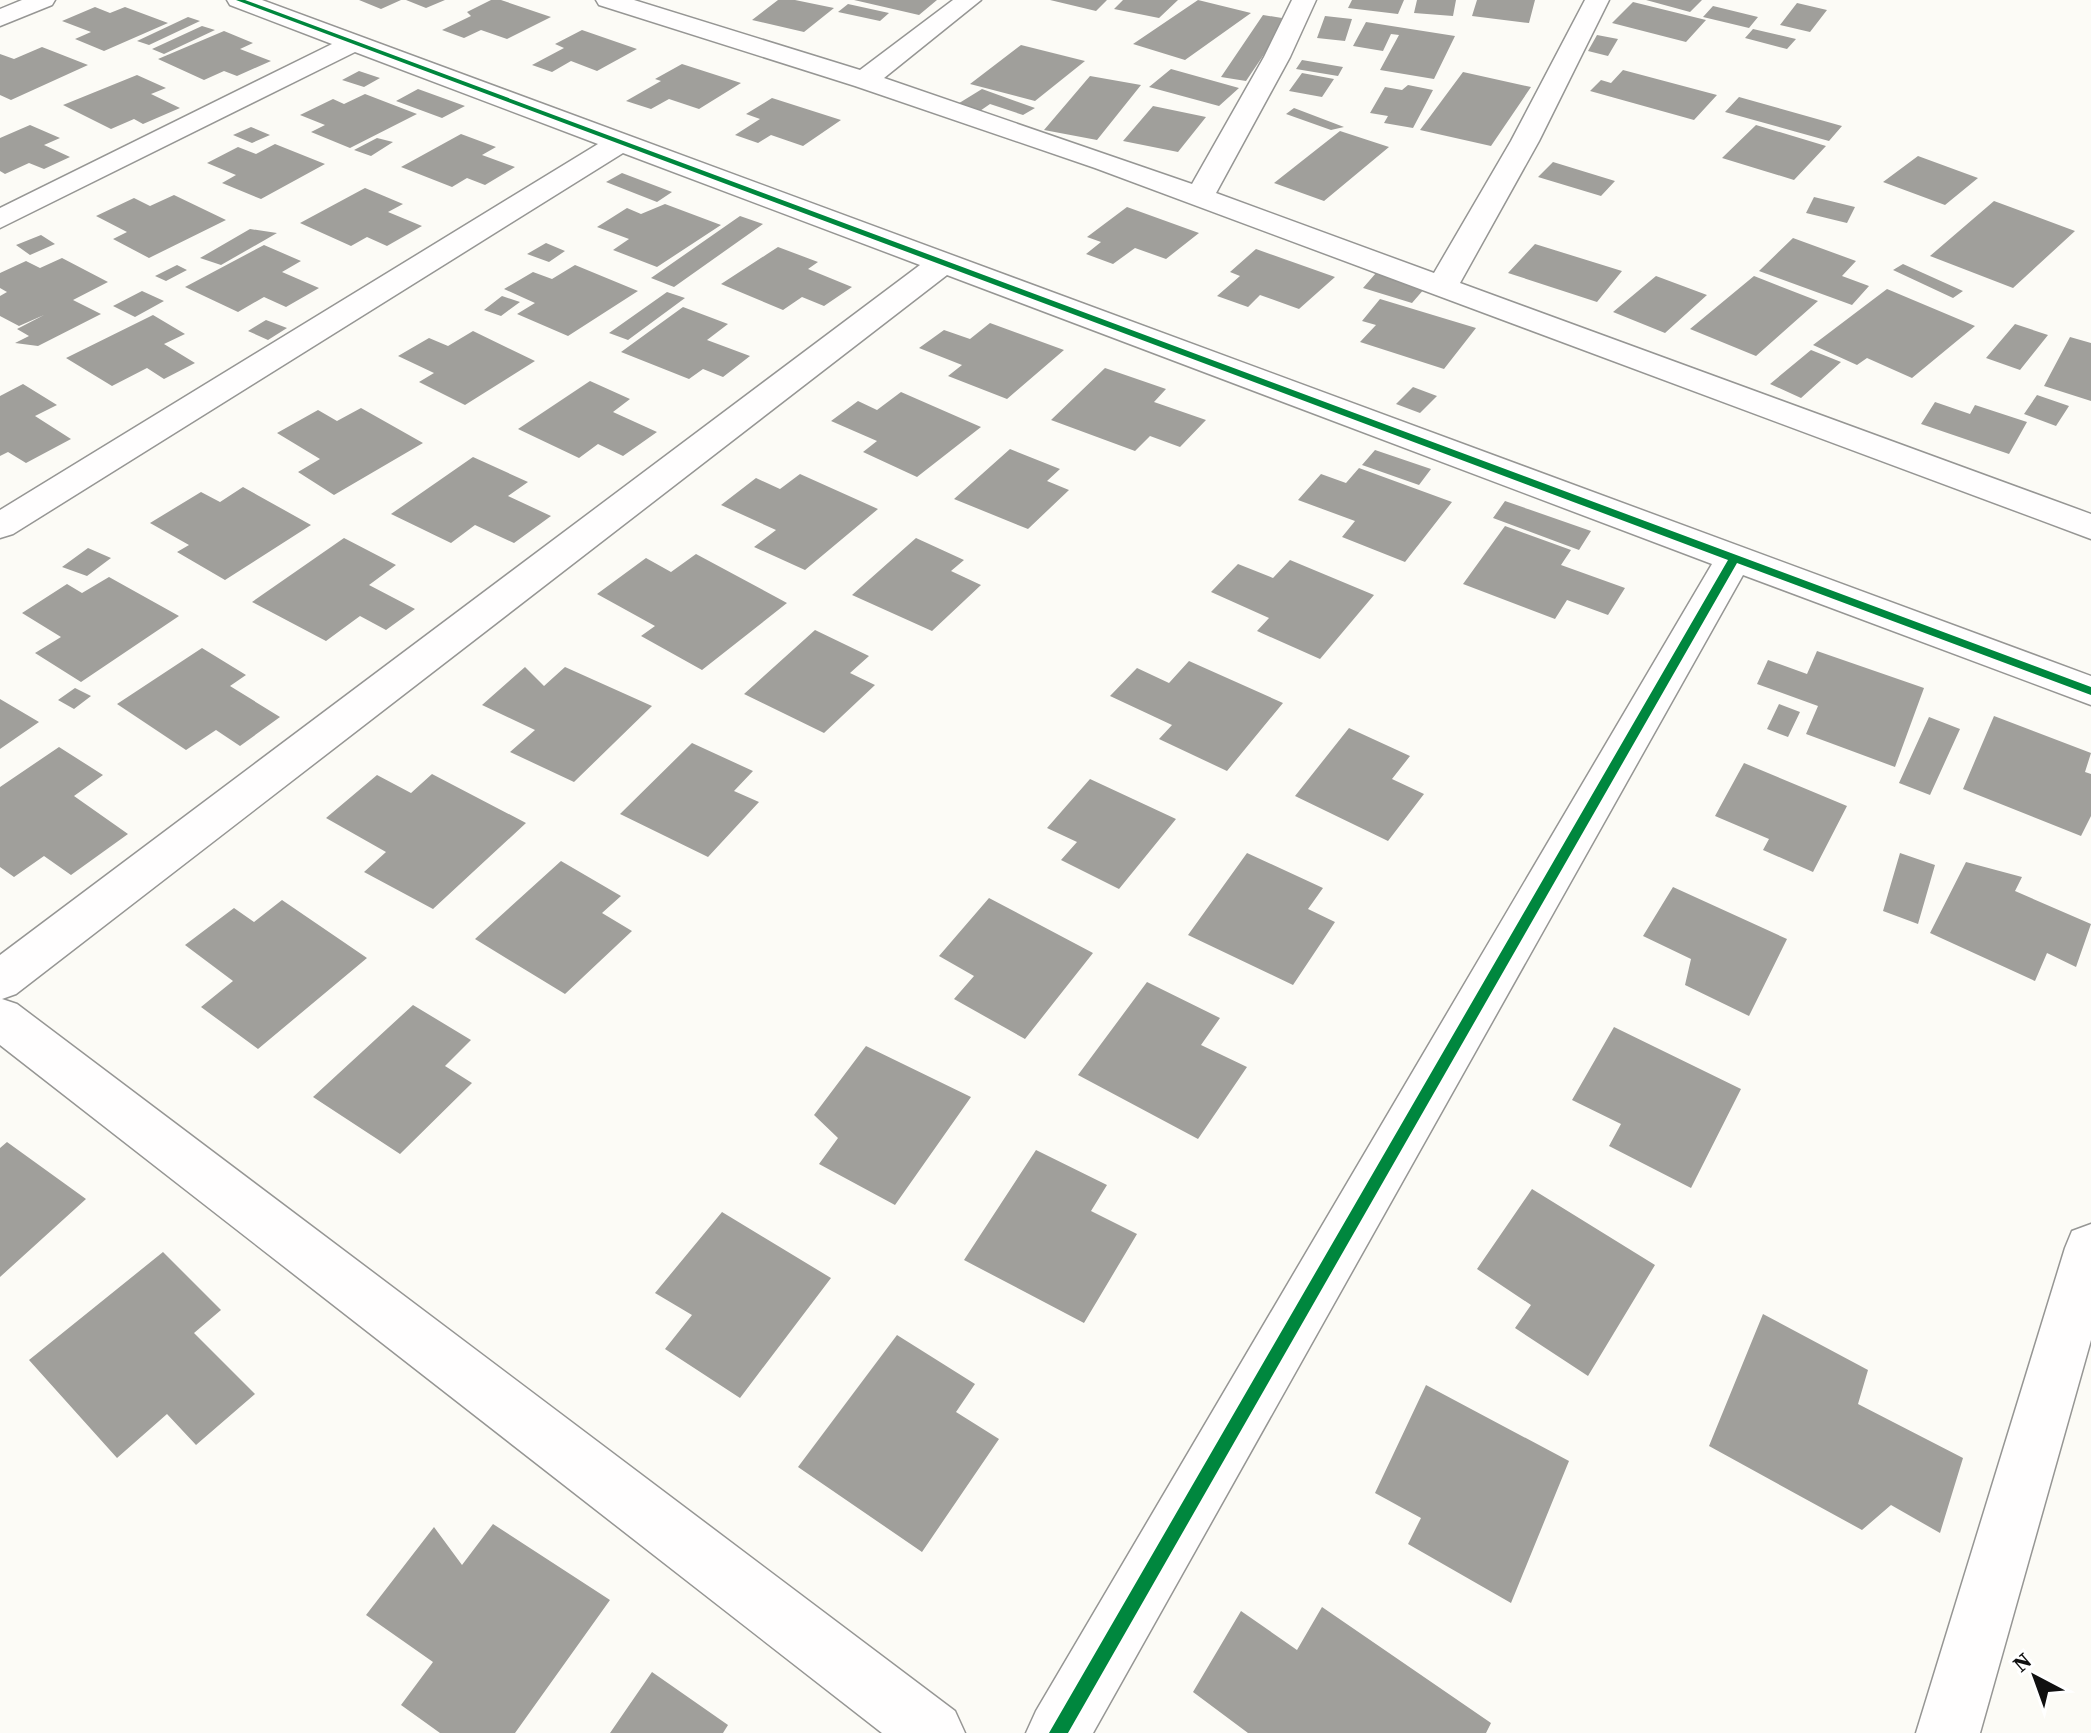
<svg xmlns="http://www.w3.org/2000/svg" width="2091" height="1733" viewBox="0 0 2091 1733" font-family="'Source Serif 4',serif">
<style>
.building{fill:#a09f9b}
.lines{fill:none;stroke-linecap:round;stroke-linejoin:round}
.minor-casing{stroke:#969694;stroke-width:3}
.minor{fill:#fffefe;fill-rule:evenodd}
.cycleway-casing{stroke:#fff;stroke-width:5}
.cycleway{fill:#00873e;fill-rule:evenodd}
</style>
<rect width="100%" height="100%" fill="#fcfbf6"/>
<path class="building" d="M359,0H401L381,9Z
M406,0H445L426,8Z
M491,0H501L551,17L507,39L481,30L464,38L442,30L471,16L467,12Z
M778,0H795L834,8L804,32L752,20Z
M854,0H937L919,15Z
M1050,0H1107L1096,11Z
M1123,0H1178L1159,18L1114,9Z
M1198,0L1251,13L1185,60L1133,44Z
M1352,0H1404L1398,14L1348,8Z
M1417,0H1456L1453,16L1414,13Z
M1477,0H1535L1529,23L1472,16Z
M1646,0H1702L1690,12Z
M1633,2L1706,20L1686,42L1612,23Z
M1797,3L1827,10L1810,32L1780,25Z
M848,4L889,13L880,21L838,12Z
M1713,6L1758,17L1749,28L1703,17Z
M95,7L110,13L125,7L168,23L104,51L75,39L91,32L62,21Z
M1263,15L1288,19L1246,81L1221,77Z
M1325,16L1352,19L1345,41L1317,38Z
M188,17L200,21L149,45L137,41Z
M1366,22L1455,36L1434,79L1380,70L1399,35L1391,34L1383,51L1353,46Z
M202,26L215,30L164,54L152,49Z
M1753,29L1796,39L1787,49L1745,38Z
M582,30L637,49L597,71L571,61L552,72L532,65L564,48L555,44Z
M224,31L253,43L240,49L271,61L237,76L224,71L204,80L158,59Z
M1597,35L1618,39L1608,56L1588,51Z
M1021,45L1085,61L1035,101L970,84Z
M42,47L88,65L11,100L0,95V54L14,59Z
M1302,60L1343,67L1338,76L1296,69Z
M682,64L741,83L699,109L669,99L651,109L626,101L661,81L655,79Z
M1171,69L1239,88L1219,106L1149,87Z
M1623,70L1717,95L1694,120L1590,91L1601,80L1611,83Z
M359,71L380,78L364,87L342,80Z
M1463,72L1531,87L1491,146L1420,130Z
M1302,73L1334,79L1322,97L1289,91Z
M137,75L166,88L151,94L180,108L143,124L134,119L111,129L63,105Z
M1090,76L1141,85L1097,140L1044,130Z
M1408,85L1433,90L1413,128L1384,123L1388,116L1370,113L1385,87L1402,90Z
M418,89L465,106L442,118L396,101Z
M982,89L1035,108L1023,115L990,104L977,113L956,105Z
M365,94L417,114L350,148L311,132L325,125L300,115L333,99L344,104Z
M1739,97L1842,126L1829,141L1725,112Z
M772,98L841,120L803,146L771,135L758,143L735,135L760,119L746,114Z
M1153,106L1206,117L1178,152L1123,141Z
M1294,108L1344,127L1331,130L1286,114Z
M30,125L60,138L44,145L70,157L44,169L29,163L5,174L0,171V138Z
M1756,125L1826,146L1794,180L1722,158Z
M251,127L270,135L252,143L233,135Z
M1340,131L1389,147L1324,201L1274,183Z
M461,134L496,147L482,155L515,167L485,185L467,178L452,187L401,167Z
M377,138L393,142L371,156L354,150Z
M275,144L325,164L261,199L222,183L236,175L207,163L238,147L256,154Z
M1918,156L1978,178L1945,205L1883,182Z
M1553,162L1615,181L1601,196L1538,177Z
M622,173L672,192L657,202L606,182Z
M365,188L403,204L388,212L422,226L387,246L367,237L351,246L300,223Z
M174,195L226,220L149,258L113,239L127,232L96,216L134,198L150,206Z
M1814,197L1855,207L1847,223L1806,213Z
M1994,201L2075,231L2013,288L1930,256Z
M665,204L721,225L657,267L613,250L629,239L597,227L627,208L641,214Z
M1127,207L1199,233L1166,259L1135,248L1113,264L1086,254L1101,242L1087,237Z
M740,216L763,224L674,287L651,278Z
M250,229L277,233L221,265L200,258Z
M41,235L55,244L30,255L16,245Z
M1793,238L1856,261L1842,276L1869,286L1852,305L1759,271Z
M546,243L565,251L549,262L527,254Z
M1535,244L1622,271L1597,302L1508,273Z
M264,245L301,261L282,272L319,288L286,307L264,297L238,312L185,287Z
M778,247L818,262L808,269L852,287L824,306L802,297L783,310L721,284Z
M1256,249L1335,277L1299,309L1260,295L1248,307L1217,296L1240,276L1230,272Z
M62,258L108,282L73,300L101,314L38,346L15,343L29,336L17,329L44,315L19,326L0,316V296L7,292L0,288V273L26,261L40,268Z
M1903,264L1963,291L1953,298L1893,270Z
M177,265L187,270L166,281L155,276Z
M575,265L638,291L568,336L517,314L535,303L504,289L533,272L552,279Z
M1376,273L1425,288L1412,303L1363,288Z
M1656,276L1707,295L1665,333L1613,312Z
M1754,276L1818,301L1756,356L1690,329Z
M1887,289L1975,326L1912,378L1867,358L1857,365L1813,345Z
M142,291L164,301L135,317L113,306Z
M667,292L685,298L628,340L609,333Z
M502,296L520,302L501,316L484,310Z
M1380,299L1476,328L1444,369L1360,342L1376,325L1362,321Z
M683,307L728,324L707,340L750,356L723,377L703,369L689,379L621,352Z
M153,315L185,334L164,344L195,363L164,379L147,368L112,386L66,358Z
M266,320L287,328L268,340L248,331Z
M990,323L1064,350L1007,399L948,376L962,365L919,348L944,330L970,339Z
M2015,324L2048,335L2020,370L1986,358Z
M473,331L535,361L465,405L419,382L434,373L398,356L429,338L448,346Z
M2070,337L2091,343V401L2044,386Z
M1811,350L1841,362L1801,398L1770,384Z
M1105,368L1166,389L1154,402L1206,420L1180,447L1150,436L1135,451L1051,420Z
M590,381L630,399L613,412L657,432L623,456L598,444L579,458L518,429Z
M23,384L57,405L35,416L71,439L26,463L8,452L0,456V396Z
M1413,387L1437,396L1420,413L1396,404Z
M901,392L981,427L917,477L863,452L877,441L831,421L858,401L877,410Z
M2037,395L2069,406L2056,426L2024,414Z
M1935,402L1970,414L1975,405L2027,422L2009,454L1921,424Z
M361,408L423,443L334,495L298,472L320,459L277,433L318,410L337,421Z
M1010,449L1060,469L1047,481L1069,490L1028,529L954,499Z
M1375,450L1431,469L1419,485L1362,465Z
M473,457L528,482L508,496L551,516L514,543L475,525L451,543L391,514Z
M1359,468L1452,502L1405,562L1342,537L1355,521L1298,500L1321,474L1346,483Z
M800,474L878,509L805,570L754,547L776,530L721,505L756,478L780,489Z
M243,487L311,525L225,580L177,552L189,545L150,523L201,492L220,502Z
M1505,501L1591,531L1579,550L1493,518Z
M1505,526L1571,550L1561,565L1625,588L1608,615L1567,600L1555,619L1463,584Z
M344,538L396,565L369,585L415,609L386,630L360,616L326,641L252,602Z
M916,538L964,560L951,571L981,585L932,631L852,595Z
M88,548L111,558L87,576L62,567Z
M696,554L787,603L702,670L641,636L655,626L597,594L646,558L671,572Z
M1290,560L1374,595L1320,659L1257,631L1269,618L1211,592L1238,564L1273,578Z
M109,577L179,616L81,682L35,653L61,637L22,613L67,584L82,593Z
M815,630L869,656L850,673L875,685L824,733L744,694Z
M202,648L246,675L230,686L280,717L240,746L216,730L186,750L117,704Z
M1817,651L1924,688L1895,767L1806,734L1818,706L1757,684L1768,660L1807,674Z
M1189,661L1283,703L1227,771L1159,739L1172,725L1110,696L1137,668L1169,683Z
M525,667L544,686L565,667L652,706L574,782L510,752L535,730L482,705Z
M75,688L91,696L74,709L58,700Z
M0,699L39,722L0,749Z
M1779,704L1800,712L1788,737L1767,729Z
M1994,716L2091,753L2085,772L2091,774V816L2081,836L1963,789Z
M1929,717L1960,729L1930,795L1899,783Z
M1349,728L1410,756L1392,779L1424,794L1388,841L1295,796Z
M692,743L753,771L734,791L759,802L708,857L620,814Z
M59,747L103,775L74,796L128,834L71,875L44,856L14,877L0,867V787Z
M1744,763L1847,806L1813,872L1763,850L1769,839L1715,816Z
M432,774L526,823L433,909L364,872L386,852L326,818L377,775L411,793Z
M1090,779L1176,819L1119,889L1061,860L1077,842L1047,828Z
M1247,853L1323,888L1308,909L1335,922L1293,985L1188,935Z
M1900,853L1935,865L1918,924L1883,911Z
M561,861L621,896L602,913L632,931L565,994L475,939Z
M1966,862L2022,877L2015,891L2091,924L2076,967L2047,953L2035,981L1930,933Z
M1673,887L1787,939L1749,1016L1685,985L1691,959L1643,936Z
M989,898L1093,953L1025,1039L954,999L974,976L939,956Z
M282,900L367,958L258,1049L201,1007L233,981L185,945L234,908L254,922Z
M1147,982L1220,1018L1201,1045L1247,1067L1198,1139L1078,1075Z
M413,1005L471,1040L445,1066L472,1083L400,1154L313,1097Z
M1614,1027L1741,1089L1691,1188L1609,1146L1621,1124L1572,1100Z
M866,1046L971,1097L895,1205L819,1164L838,1138L814,1115Z
M7,1142L86,1199L0,1277V1148Z
M1036,1150L1107,1185L1091,1211L1137,1234L1084,1323L964,1260Z
M1532,1189L1655,1265L1588,1376L1515,1328L1531,1305L1477,1269Z
M722,1212L831,1278L740,1398L665,1349L692,1315L655,1293Z
M163,1252L221,1310L194,1333L255,1394L196,1445L167,1414L117,1458L29,1360Z
M1763,1314L1868,1370L1858,1404L1963,1458L1940,1533L1891,1505L1862,1530L1709,1446Z
M897,1335L975,1384L956,1412L999,1439L922,1552L798,1467Z
M1426,1385L1569,1461L1511,1603L1408,1544L1421,1518L1375,1493Z
M493,1524L610,1600L515,1733H440L401,1705L433,1662L366,1615L434,1527L462,1565Z
M1322,1607L1491,1723L1486,1733H1248L1193,1692L1241,1611L1297,1650Z
M652,1672L728,1725L723,1733H610Z"/>
<g class="lines">
<defs>
<path id="minor" d="M22,0H55L52,5L0,26V9Z
M227,0H262L2091,676V705L1743,575L1093,1733H1026L1036,1711L1712,564L947,275L16,994L2,999L17,1004L955,1711L965,1733H882L0,1045V955L920,265L623,153L13,534L0,538V510L598,144L355,52L0,228V208L332,44L230,5Z
M596,0H634L860,70L953,0H981L884,78L1192,184L1264,57L1292,0H1316L1290,57L1216,193L1434,273L1511,141L1585,0H1609L1539,141L1460,283L2091,514V539L1095,168L855,86L599,5Z
M2091,1224V1340L1980,1733H1916L2065,1248L2072,1231Z"/>
</defs>
<use href="#minor" class="minor-casing"/>
<use href="#minor" class="minor"/>
<defs>
<path id="cycleway" d="M236,0H245L2091,687V695L1737,563L1068,1733H1049L1728,560Z"/>
</defs>
<use href="#cycleway" class="cycleway-casing"/>
<use href="#cycleway" class="cycleway"/>
</g>
<g transform="translate(2035 1677) rotate(319)" stroke="#ffffff" stroke-width="6" paint-order="stroke">
<path d="M0-6L14 30L0 20L-14 30Z" fill="#101010"/>
<text y="-12" font-size="22" font-weight="bold" text-anchor="middle" fill="#101010">N</text>
</g>
</svg>
